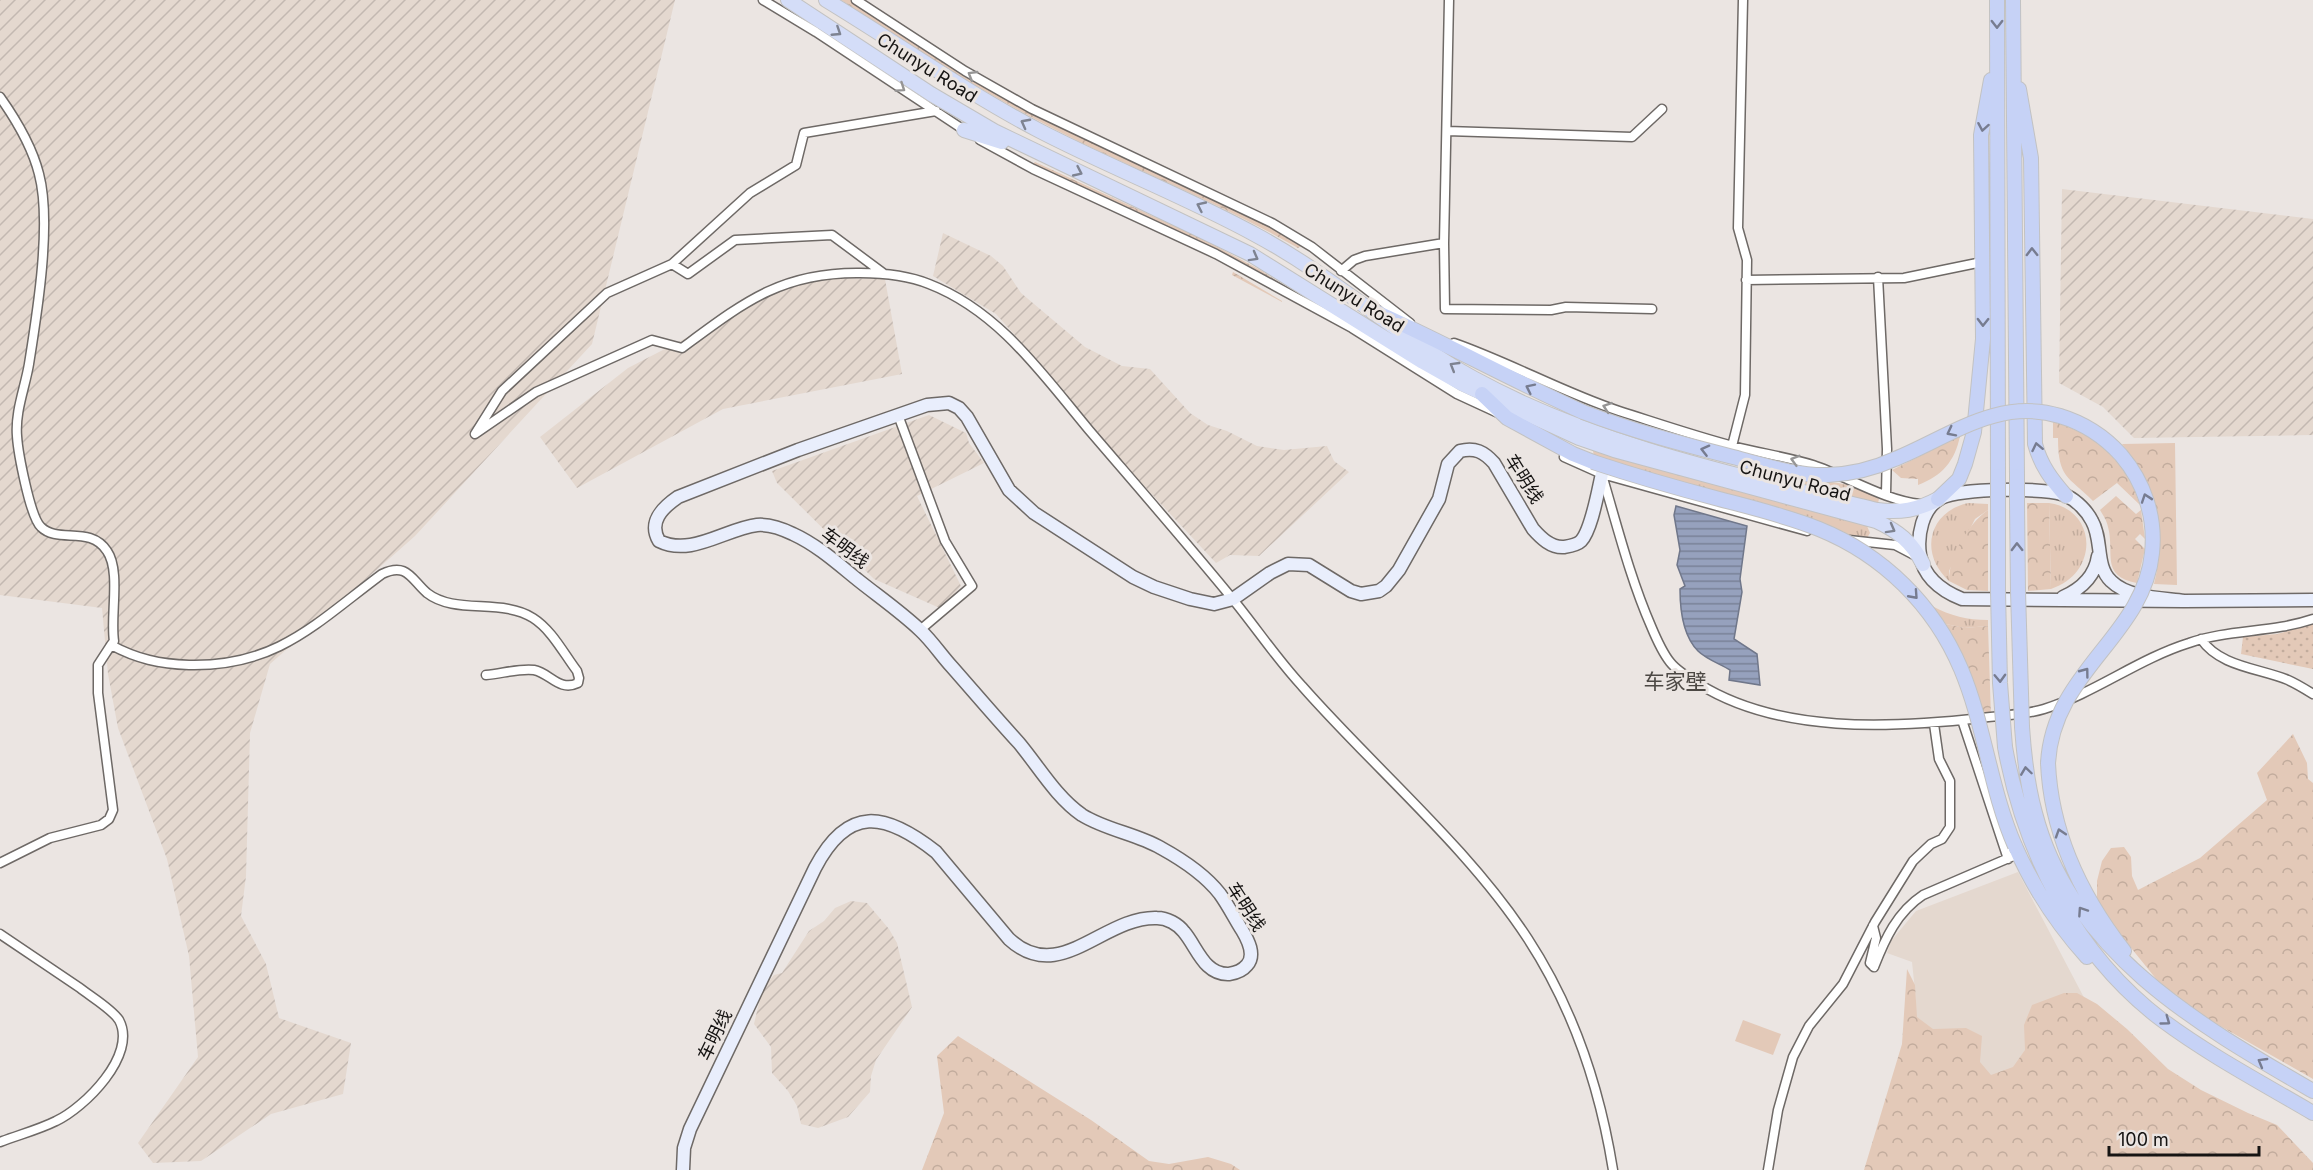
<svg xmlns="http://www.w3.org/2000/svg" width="2313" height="1170" viewBox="0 0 2313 1170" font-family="Inter,'Noto Sans SC',sans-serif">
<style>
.built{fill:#e4d8cf}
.industrial{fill:url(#industrial-furrows)}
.grass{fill:url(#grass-tufts)}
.forest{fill:url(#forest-crowns)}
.park{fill:url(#park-dots)}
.garden{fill:#e3c9b8}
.water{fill:url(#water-rules);stroke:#70778a;stroke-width:1.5}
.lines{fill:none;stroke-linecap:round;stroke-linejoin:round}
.minor-casing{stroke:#6e6966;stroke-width:11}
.secondary-casing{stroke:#6e6966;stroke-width:15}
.primary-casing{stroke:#c2c2c2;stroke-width:16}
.trunk-casing{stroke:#c2c2c2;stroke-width:16}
.minor{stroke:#fff;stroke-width:8}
.secondary{stroke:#e9eefc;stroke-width:12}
.primary{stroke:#d4ddf8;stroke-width:14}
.trunk{stroke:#c6d2f6;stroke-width:14}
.trunk-bridge-casing{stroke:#c2c2c2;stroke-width:16;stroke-linecap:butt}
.trunk-bridge{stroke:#c6d2f6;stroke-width:14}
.oneway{stroke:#777c90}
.oneway2{stroke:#7e8391}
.oneway3{stroke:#969595}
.labels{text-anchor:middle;stroke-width:6;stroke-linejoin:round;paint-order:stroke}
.street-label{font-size:18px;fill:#161413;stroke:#ebe5e2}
.quarter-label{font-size:21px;fill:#4c4844;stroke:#ebe5e2}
</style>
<defs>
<pattern id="industrial-furrows" width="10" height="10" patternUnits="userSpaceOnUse" patternTransform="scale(1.5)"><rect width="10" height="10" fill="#e4d8cf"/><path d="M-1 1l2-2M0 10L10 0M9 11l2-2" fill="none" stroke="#c3b8b1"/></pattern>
<pattern id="grass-tufts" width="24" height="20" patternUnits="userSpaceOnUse" patternTransform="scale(1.5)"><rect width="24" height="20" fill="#e3c9b8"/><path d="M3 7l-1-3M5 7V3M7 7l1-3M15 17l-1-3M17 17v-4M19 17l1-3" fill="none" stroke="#c2ac9d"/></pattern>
<pattern id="forest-crowns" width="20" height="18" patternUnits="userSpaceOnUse" patternTransform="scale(1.5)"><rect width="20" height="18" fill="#e3c9b8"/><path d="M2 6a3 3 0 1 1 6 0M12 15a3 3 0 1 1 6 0" fill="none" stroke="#c2ac9d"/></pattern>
<pattern id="park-dots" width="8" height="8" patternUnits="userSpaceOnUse" patternTransform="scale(1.5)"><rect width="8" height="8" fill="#e3c9b8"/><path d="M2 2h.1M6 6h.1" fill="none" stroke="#c2ac9d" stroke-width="1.8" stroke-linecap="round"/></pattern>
<pattern id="water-rules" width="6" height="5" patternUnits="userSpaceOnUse" patternTransform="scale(1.5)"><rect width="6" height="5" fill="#96a1bd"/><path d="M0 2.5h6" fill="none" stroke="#798298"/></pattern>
</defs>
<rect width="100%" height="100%" fill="#ebe5e2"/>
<path class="built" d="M2018,872L2090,1009L2048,1129L1910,1025L1916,1000L1912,962L1887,953L1891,941L1916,911Z"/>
<path class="industrial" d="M0,0H675L592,344L415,536L270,664L250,733L246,876L241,916L266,964L279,1018L351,1043L343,1094L271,1114L201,1161L153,1163L138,1143L198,1057L189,956L167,859L118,728L108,674L102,608L0,595Z
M2062,189L2313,219V435L2134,438L2103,407L2059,383Z
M943,233L991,256L1003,266L1021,293L1085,347L1122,366L1150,369L1190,413L1208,425L1227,431L1257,446L1284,450L1327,446L1334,461L1349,472L1259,556L1230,555L1216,563L1132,473L1037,360L996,314L933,276Z
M828,278L885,279L902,374L723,409L577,488L540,437L628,368L777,291Z
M929,415L966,433L969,443L984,463L917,496L961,586L942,609L874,579L777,483L772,471Z
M851,901L867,903L889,929L897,943L912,1007L876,1060L871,1076L870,1092L848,1117L818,1128L801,1124L797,1106L788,1091L772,1073L771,1047L754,1024L762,990L774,975L782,973L809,931L824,921L835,908Z"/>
<path class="grass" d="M1596,450L1689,478L1864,523L1867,526L1870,533L1867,538L1857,540L1818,521L1786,511L1679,482L1594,456L1593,451Z
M1777,475C1807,481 1856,479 1879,499L1878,503L1874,504L1776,477Z
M1968,503L1988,504V510L1975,519L1949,571V581C1919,554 1928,512 1968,503Z
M2049,503C2098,510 2099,574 2051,589Z
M1932,606C1951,616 1967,620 1988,620V626L1964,628L1946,624Z"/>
<path class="forest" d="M841,0H850L953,67L1258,220L1301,246L1298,248C1220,203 1136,171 1056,130C981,92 911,46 841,0Z
M1035,162L1203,239L1262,271L1283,285L1281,287L1032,165Z
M1233,272L1282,301V302L1232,275Z
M2053,422C2096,433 2127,464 2140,505L2117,483L2093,501C2068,476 2058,478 2058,438H2053Z
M1960,436C1955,461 1942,476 1918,485V479L1901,478L1892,470Z
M2175,443L2177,585L2154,584C2167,532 2157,486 2122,444Z
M2116,496L2136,514L2141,510L2145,539L2140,534L2135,539L2145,549L2137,583C2100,576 2115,553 2108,527C2107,521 2103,515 2100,510Z
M2027,503H2049L2051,589L2028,591Z
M1988,510V591L1967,590L1949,581C1949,556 1968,524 1988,510Z
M1946,624L1964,628L1988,626L1991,717L1984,718L1964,657Z
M2293,734L2307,763L2308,779L2313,783V1079L2194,1011L2157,980L2119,933L2097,899V881L2102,861L2111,848L2124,847L2131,857L2132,876L2138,890L2200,858L2267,800L2257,773Z
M1907,969L1915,985L1917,1017L1933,1029L1966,1028L1982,1036L1980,1062L1991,1075L2013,1067L2025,1050L2024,1025L2032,1005L2064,993H2077L2097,1004L2127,1029L2168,1069L2201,1090L2248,1113L2277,1125L2313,1163V1170H1864L1902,1044Z
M958,1036L1091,1120L1149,1161L1169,1164L1208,1157L1231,1164L1240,1170H922L944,1113L937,1056Z"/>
<path class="park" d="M2313,624V669L2241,654L2243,637L2277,634Z"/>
<path class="garden" d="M1743,1020L1781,1034L1773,1055L1735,1041Z"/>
<path class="water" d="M1676,506L1747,526L1740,579L1742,592L1734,639L1757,654L1760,685L1729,680L1730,670C1720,664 1706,659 1698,651C1682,635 1680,609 1680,589L1685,586L1677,565L1680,550L1674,515Z"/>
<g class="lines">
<defs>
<path id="minor" d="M763,0L816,32L967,132
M856,0L965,71L1032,109L1272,223L1312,247L1410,323
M1449,0L1444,243L1445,309L1551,310L1566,307L1652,309
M0,97C17,121 32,146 39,174C52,223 37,314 29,364C25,388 15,411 17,436C18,452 30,517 41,527C58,544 90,525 107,551C121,571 110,616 114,641L111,645C137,659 160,664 189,665C277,667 316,623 382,574C407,562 411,579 427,593C455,615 502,598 533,618C552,630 564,654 577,671L579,678L578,683C559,692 550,673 534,670C519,668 501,674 486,675
M1447,131L1632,137L1662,109
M980,140L1033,169L1216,254L1352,328L1457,394L1496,412
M672,264L750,193L796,165L804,133L936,111
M1341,271L1354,260L1365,256L1444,243
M883,273L832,235L735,240L688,274L672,264L607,293L502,391L475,434L536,392L652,340L682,348C743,303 781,272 860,273C884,273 907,275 929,284C999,311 1043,375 1089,430C1137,486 1185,541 1231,597C1255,626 1276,658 1302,686C1375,769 1468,847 1528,939C1573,1008 1600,1089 1613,1170
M1878,277L1887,449L1886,494
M1746,280L1904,278L1982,262
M1454,343C1511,363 1562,392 1619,411C1657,423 1695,436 1733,446C1759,453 1787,457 1813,465C1846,476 1886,501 1920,504
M898,415L945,541L972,586L920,630
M1732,446L1745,395L1747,260L1738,228L1743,0
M1564,457L1602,474L1807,531
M1602,475C1617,525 1630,578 1651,626C1656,638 1662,652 1670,662C1677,671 1689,678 1699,684C1779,734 1891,728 1982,718C2002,715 2025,715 2044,709C2095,693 2138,659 2189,643C2229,629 2272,633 2313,619
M1849,540L1895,545L1914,555
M2201,639C2220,667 2259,668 2288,680C2297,684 2305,689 2313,694
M1962,720L2008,859
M0,863L50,838L101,825L109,819L113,810L98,693V665L111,645
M1873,926L1876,938L1870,963L1874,967
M0,934C27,952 53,970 80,988C90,996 112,1009 119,1020C138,1055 84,1108 56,1121C38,1130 18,1135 0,1142
M1874,967C1885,939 1897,912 1923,895L2018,854
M1768,1170L1778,1110L1793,1057L1809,1026L1843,984L1875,922L1913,861L1931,844L1942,839L1950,827V781L1939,759L1934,724"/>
<path id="secondary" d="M2063,597C2081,589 2095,577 2098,556
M2184,601C2162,598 2128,598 2111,581C2095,566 2103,540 2092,521C2087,511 2077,501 2067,496C2048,487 1959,488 1941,498C1922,508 1917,536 1920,555C1924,578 1942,591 1962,599L2184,601L2313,600
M683,1170L684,1148L690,1129L815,868C848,805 885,812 936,852L1009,939C1060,986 1103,916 1157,918C1167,918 1178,924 1184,932C1197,947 1204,975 1229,974C1236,973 1243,970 1247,965C1256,955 1248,940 1242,930C1235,919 1228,905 1220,894C1206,876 1181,859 1161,848C1137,834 1106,830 1082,815C1056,797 1039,767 1019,743C996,718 974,692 952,667C941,655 932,641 920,630C901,612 878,596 858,580C837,563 817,545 793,534C781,528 769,524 757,525C725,529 691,557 659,541C648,522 662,508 678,497L798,450L927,405L949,403L959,408L967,417L1009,490L1034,513L1133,577L1154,587L1190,599L1214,604L1233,599L1270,573L1288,564L1309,565L1351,591L1361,594L1379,591L1386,586L1399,570L1439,499L1448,464L1460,451C1475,447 1484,452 1494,463L1533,529C1541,538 1551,548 1564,547C1570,546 1577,545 1581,541C1592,529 1598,490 1602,474"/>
<path id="primary" d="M788,0L931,94L994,131L1250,254L1423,362L1462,384L1579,438L1614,450L1876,521C1898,531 1912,542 1923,564
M826,0C897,43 964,91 1038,130C1109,167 1185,196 1256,235C1333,276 1397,336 1473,378C1597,446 1740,476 1877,510C1900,513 1918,510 1938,499
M964,130L1002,142"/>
<path id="trunk" d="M1997,0L1998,476
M2013,0L2017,476
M2019,89L2031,158L2035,444C2041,466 2052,480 2066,496
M1369,309C1442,341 1511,380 1583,412
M1482,394L1507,418L1573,454L1593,462
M1938,499L1959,479L1965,464L1974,432L1983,339L1981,135L1991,80
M2017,503L2018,591
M1998,504V591
M2022,727C2024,756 2027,784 2035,813C2071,952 2197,1024 2313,1091
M2005,747C2024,852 2075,954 2162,1020C2209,1055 2262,1083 2313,1113
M2048,763C2051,833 2082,897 2124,951
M2015,846C2033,887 2057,924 2087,957"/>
</defs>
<use href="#minor" class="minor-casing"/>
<use href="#secondary" class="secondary-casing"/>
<use href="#primary" class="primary-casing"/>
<use href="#trunk" class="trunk-casing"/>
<use href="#minor" class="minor"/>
<use href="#secondary" class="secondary"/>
<use href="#primary" class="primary"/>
<use href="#trunk" class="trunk"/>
<defs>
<path id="trunk-bridge" d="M1583,412C1633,431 1682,444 1733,457C1764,465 1796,476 1828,475C1852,474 1873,469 1895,459C1949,437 1998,397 2060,416C2083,423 2104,436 2121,455C2144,482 2156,517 2152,553C2144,636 2053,671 2048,763
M1593,462C1635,476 1677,488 1719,499C1753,508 1787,516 1819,529C1883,555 1934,605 1961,669C1985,726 1990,789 2015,846
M2017,503V476
M1998,504V476
M1998,591L2000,683L2005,747
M2018,591L2022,727"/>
</defs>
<use href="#trunk-bridge" class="trunk-bridge-casing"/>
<use href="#trunk-bridge" class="trunk-bridge"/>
</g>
<defs><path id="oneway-chevron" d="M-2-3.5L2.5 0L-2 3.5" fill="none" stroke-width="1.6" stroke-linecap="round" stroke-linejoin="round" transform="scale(1.5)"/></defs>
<g class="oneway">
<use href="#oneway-chevron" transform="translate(1997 24) rotate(90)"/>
<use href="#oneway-chevron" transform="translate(1983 127) rotate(100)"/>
<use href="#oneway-chevron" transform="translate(2032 252) rotate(-91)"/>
<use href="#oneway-chevron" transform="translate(1983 322) rotate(91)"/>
<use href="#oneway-chevron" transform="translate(1530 388) rotate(-154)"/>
<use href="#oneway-chevron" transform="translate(1951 432) rotate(153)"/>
<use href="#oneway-chevron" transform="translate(2037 447) rotate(-102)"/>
<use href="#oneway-chevron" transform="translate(1705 450) rotate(-166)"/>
<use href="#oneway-chevron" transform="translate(2146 498) rotate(-109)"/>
<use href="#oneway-chevron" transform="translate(2017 547) rotate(-91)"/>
<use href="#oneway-chevron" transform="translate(1914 595) rotate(48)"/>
<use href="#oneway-chevron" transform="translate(2085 672) rotate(-53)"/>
<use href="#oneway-chevron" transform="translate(2000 678) rotate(88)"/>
<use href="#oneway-chevron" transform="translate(2026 771) rotate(-98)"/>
<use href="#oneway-chevron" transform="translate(2060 833) rotate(-108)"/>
<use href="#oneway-chevron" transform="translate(2082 911) rotate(-124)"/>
<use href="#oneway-chevron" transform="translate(2166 1021) rotate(36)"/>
<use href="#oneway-chevron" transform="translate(2262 1062) rotate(-150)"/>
</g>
<g class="oneway2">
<use href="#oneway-chevron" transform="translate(837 32) rotate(33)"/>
<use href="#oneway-chevron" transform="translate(1025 123) rotate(-152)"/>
<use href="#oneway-chevron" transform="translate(1078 172) rotate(25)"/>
<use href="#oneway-chevron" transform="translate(1201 206) rotate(-155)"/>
<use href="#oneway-chevron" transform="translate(1254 257) rotate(29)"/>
<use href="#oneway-chevron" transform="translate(1454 366) rotate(-149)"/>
<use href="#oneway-chevron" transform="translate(1891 529) rotate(29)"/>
</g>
<g class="oneway3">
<use href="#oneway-chevron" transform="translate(972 75) rotate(-149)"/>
<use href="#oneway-chevron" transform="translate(901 88) rotate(34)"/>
<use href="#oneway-chevron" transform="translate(1607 407) rotate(-161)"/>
<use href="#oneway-chevron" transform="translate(1795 460) rotate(-164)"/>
</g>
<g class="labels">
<g class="street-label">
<text transform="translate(927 68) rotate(32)" y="6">Chunyu Road</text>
<text transform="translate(1354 298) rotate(32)" y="6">Chunyu Road</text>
<text transform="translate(1524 479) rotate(58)" y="6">车明线</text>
<text transform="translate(1795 481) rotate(15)" y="6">Chunyu Road</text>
<text transform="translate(845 548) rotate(37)" y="6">车明线</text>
<text transform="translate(1246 907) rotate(57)" y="6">车明线</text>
<text transform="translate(715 1035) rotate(-64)" y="6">车明线</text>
</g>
<g class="quarter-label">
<text x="1675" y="689">车家壁</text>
</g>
</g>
<path d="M2109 1146v9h150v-9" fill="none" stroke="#161413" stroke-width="3"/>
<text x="2118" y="1146" font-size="18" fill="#161413" stroke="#ebe5e2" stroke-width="4.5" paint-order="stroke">100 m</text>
</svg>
